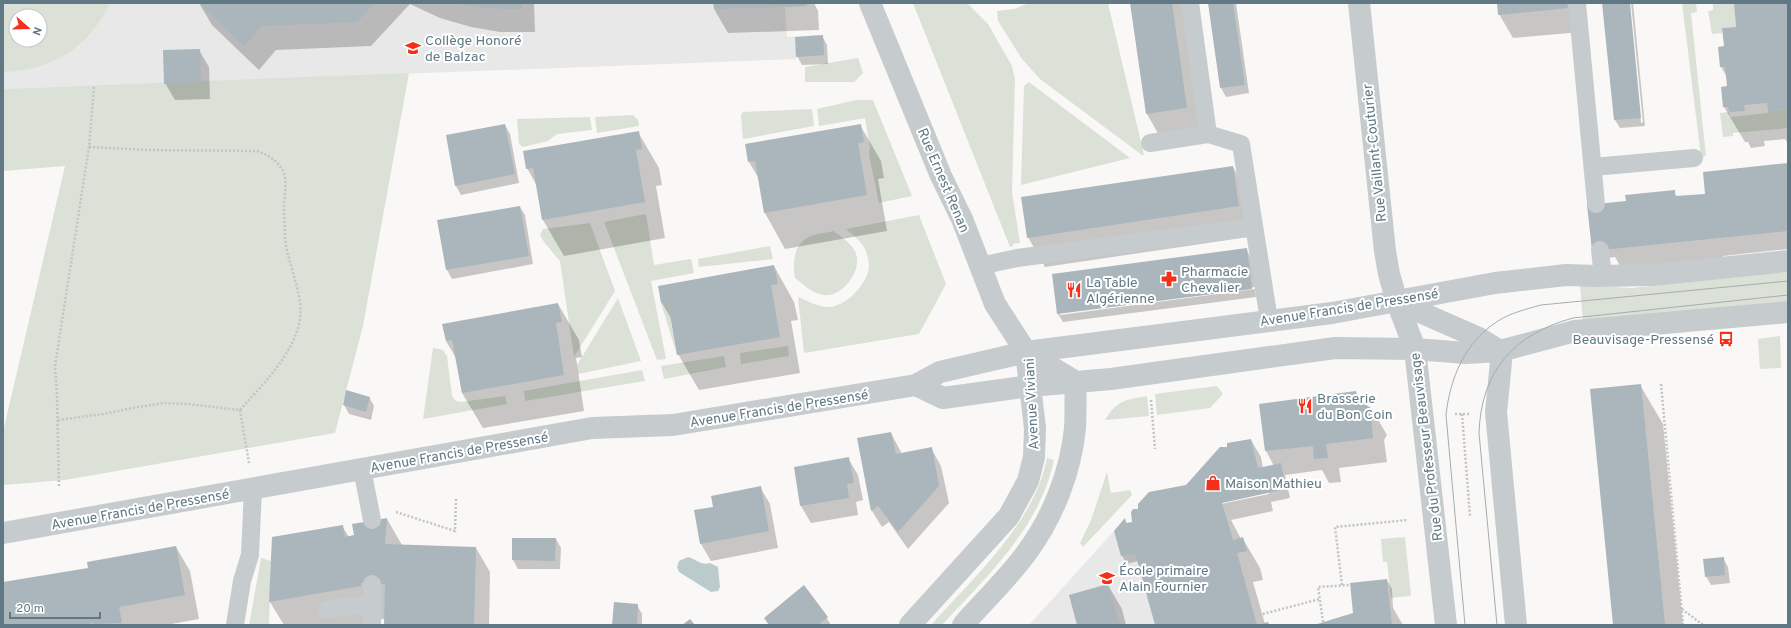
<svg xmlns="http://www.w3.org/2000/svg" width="1791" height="628" viewBox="0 0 1791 628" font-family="Overpass,sans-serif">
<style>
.built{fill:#e7e8e7;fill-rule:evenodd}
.green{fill:#dbe1d6;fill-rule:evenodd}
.water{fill:#bbcbcd}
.shadow{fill:#0003;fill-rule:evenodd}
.building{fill:#aab6bb}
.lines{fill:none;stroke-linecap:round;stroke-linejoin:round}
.path{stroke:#c1c4c6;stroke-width:2.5;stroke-dasharray:2 2;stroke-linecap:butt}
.service{stroke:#c6cbce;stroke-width:18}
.minor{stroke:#c6cbce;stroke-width:22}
.tertiary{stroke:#c6cbce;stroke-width:22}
.tram{stroke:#a4adb2;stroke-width:1}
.labels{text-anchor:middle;stroke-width:4;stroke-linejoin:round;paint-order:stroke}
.poi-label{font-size:14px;fill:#617984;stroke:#fff;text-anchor:start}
.street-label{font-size:14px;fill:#617984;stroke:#fff}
</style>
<rect width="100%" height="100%" fill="#f9f8f6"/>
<path class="built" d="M3,3H809L806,6L785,7L787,37L823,35L824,55L796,57V59L3,89ZM16,16H40V40H16Z
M1125,518L1156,625H1029L1114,531Z"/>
<path class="green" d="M3,3H110C90,47 51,71 3,72ZM16,16H40V40H16Z
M913,3H967L988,24L1012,66L1015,79L1012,192L1020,243L1013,244V246L1010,247Z
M1029,3H1108L1144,155H1142L1040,79L1022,59L998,21L997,11L1014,9Z
M1682,3H1696L1697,12L1691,13L1706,156L1701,157Z
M1713,3H1734L1736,27L1722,28V33L1712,34L1708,11L1713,10Z
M858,58L863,73L854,82H805V67Z
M409,73L363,326L335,433L65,480L3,485V432L65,166L3,171V89Z
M1029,82L1130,158L1021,185L1024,86Z
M856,100H873L912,196L879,203L869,155L870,148L865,118L819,126L817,109Z
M812,109L814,126L743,139L741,115L743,112Z
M1788,109V128L1733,133V136L1723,137L1720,113L1729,112L1730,117L1768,113V111Z
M633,115L638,120L639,126L597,133L595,117Z
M590,117L592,130L557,134L548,141L523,147L519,144L517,119Z
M646,214L654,265L691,259L694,273L651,281L666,359L657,360L604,222Z
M919,215L946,284L919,334L804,353L798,297C808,301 816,306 827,307C845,308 867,285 869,267C869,264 868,258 867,255C865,244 854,236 846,229Z
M590,223L615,291L574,357L560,261L544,242L540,235L543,229Z
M833,231C842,237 856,246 857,258C859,275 841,297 824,295C813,294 803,284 795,278C792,263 794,242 811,236C818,233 826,233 833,231Z
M770,246L773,259L699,267L698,259Z
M1788,272V301L1583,322L1580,285L1632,288Z
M618,298L641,361L578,374L577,365Z
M661,303H668L677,355Z
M1780,336L1781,368L1760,369L1758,339Z
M788,346L789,356L741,364L740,353Z
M433,348L443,350L447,356L452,396L456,401L461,402L505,396L507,404L423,419Z
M724,356L726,367L664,379L661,366Z
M642,370L645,381L525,401L524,391Z
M1217,386L1223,394L1210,408L1157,415L1155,394Z
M1147,396L1149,416L1105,420C1117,400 1125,400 1147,396Z
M1047,458L1054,460C1039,529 988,575 942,625H931C974,577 1034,524 1047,458Z
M1107,472L1111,493L1130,490L1132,495L1083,547L1080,543L1091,520Z
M1405,537L1411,596L1391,598L1387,562H1383L1381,539Z
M261,558L271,561L269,625H249Z"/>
<path class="water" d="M688,557C696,559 701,566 710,563L718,567L720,587L718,591L711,592L679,572L677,567L679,561Z"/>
<path class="shadow" d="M199,3H534L535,32H500L471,27L440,18L410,4L371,46L276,50L259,70L212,25Z
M714,3H814L818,11L819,30L728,33L714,9Z
M1131,3H1184L1203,138L1164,144L1147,114Z
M1209,3H1236L1249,93L1226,97L1221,88Z
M1498,3H1578L1581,32L1513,38L1499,14Z
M1603,3H1629L1641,123L1643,122L1631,3H1633L1645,126L1620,128L1615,120Z
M1735,3H1788V144L1785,139L1764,141L1765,146L1751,148L1748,142H1745L1724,107L1728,87L1727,77L1721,67L1725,47L1737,28Z
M822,36L827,45L828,64L802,65L797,56Z
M199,50L209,67L210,99L175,100L165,83Z
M505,125L510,134L519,183L461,195L456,186L447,136Z
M860,125L881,161L884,178L878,179L887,231L785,249L765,213L759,179L749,162Z
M638,132L659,168L662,185L656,186L665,238L564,256L543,220L537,186L527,168Z
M1788,164V249L1723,256V264L1624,273L1615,257L1598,259L1627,202L1674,191L1677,197L1706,195Z
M1233,167L1250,197L1255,236L1045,267L1028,237Z
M520,207L525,215L533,264L452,279L447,270L438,221Z
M1246,249L1251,258L1255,287L1060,313V315L1255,289L1256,297L1063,322L1058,314L1053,275Z
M774,266L794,302L798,320L791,321L800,373L699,390L678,354L672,320L662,303L659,287Z
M558,304L579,340L582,357L576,358L584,411L483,428L462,393L456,358L446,341L443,325Z
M1640,385L1663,424L1683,625H1614Z
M347,392L369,397L374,406L371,420L349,414L344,405Z
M1356,392L1363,404L1373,411L1387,435L1384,440L1387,462L1339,468L1341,482L1329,483L1322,470L1285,475L1290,498L1271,502L1273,511L1231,520L1241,539H1243L1260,568L1263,580L1253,582L1265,624L1268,625H1156L1138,561L1127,564L1122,556L1115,531L1125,520L1127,524L1134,523L1140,509L1187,486L1229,447L1251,440L1261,457L1263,468L1274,466L1266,451L1260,405ZM1268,492L1269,494L1197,509L1196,507Z
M891,433L902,454L931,448L941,466L949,503L908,549L889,522L882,527L872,511L858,438Z
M848,458L858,475L863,500L856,502L858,515L811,523L801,506L795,468Z
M760,487L770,504L778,548L711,561L701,544L714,508Z
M387,519L402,545L476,548L490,572L489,625H385V619H381V622L364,625H284L270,602L342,526L349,537L355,536Z
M556,539L561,548L560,569H518L513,560Z
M176,547L190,571L199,619L166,625H3V583L87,569Z
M1723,558L1728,567L1730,583L1711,585L1706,576Z
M1387,580L1392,589L1393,608L1403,625H1317L1354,614Z
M1108,585L1122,609L1126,625H1078Z
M637,605L642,614V625H613Z
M823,612L831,625H769L765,618Z"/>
<path class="building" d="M199,3H375L357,22L262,26L244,46Z
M458,3H522V9L486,8Z
M713,3H806V6L714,9Z
M1130,3H1172L1187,108L1146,114Z
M1208,3H1233L1245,85L1220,88Z
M1497,3H1567L1568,8L1498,15Z
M1602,3H1630L1641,118L1614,120Z
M1734,3H1788V109L1768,111L1767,103L1744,105L1745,111L1729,112L1728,107H1723L1721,87L1727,86L1725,67H1720L1718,47L1724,46L1722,28L1736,27Z
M823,35L824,55L796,57L795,37Z
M200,49L201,82L164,84L163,50Z
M505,124L515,174L455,186L446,135Z
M861,124L864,142L858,143L867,195L764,213L755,161L748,162L745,144Z
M639,131L642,149L636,150L645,202L542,220L533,168L526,169L523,151Z
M1788,163V231L1592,251L1587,205L1626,201L1625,195L1675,190V196L1705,194L1703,172Z
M1233,166L1239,206L1027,238L1021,197Z
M520,206L529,256L446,270L437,220Z
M1247,248L1252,289L1057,314L1052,274Z
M774,265L778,284L771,285L780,337L677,355L668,303H661L658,286Z
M558,303L562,322L556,323L564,375L462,393L452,340L446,341L442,324Z
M1641,384L1665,625H1613L1590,389Z
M346,390L370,397L366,412L343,405Z
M1356,391L1357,399L1374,410L1371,416L1373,438L1326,444L1328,458L1314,459L1313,446L1265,451L1259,404Z
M891,432L896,454L932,447L939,486L898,532L878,506L871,511L857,438Z
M1251,439L1258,468L1281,463L1286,489L1222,503L1233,540L1243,537L1247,551L1237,553L1257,625H1155L1135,553L1121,556L1114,531L1125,518L1126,523L1132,522L1131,512L1133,509H1138V504L1149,492L1186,485L1220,447H1227V443Z
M849,457L854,483L847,484L849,498L800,506L794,467Z
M761,486L769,531L700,544L694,510L713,507L711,496Z
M387,518L385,544L476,547L474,625H384L385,584L361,583V586L269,602L272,537L343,525L345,537L354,535L352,524Z
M512,538H556L555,561L512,560Z
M176,546L185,595L119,607L122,623L94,624V623L83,625H3V582L88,568L87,562Z
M1724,557L1725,575L1705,577L1703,559Z
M1387,579L1392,625H1314L1353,613L1350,583Z
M1108,584L1120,625H1077L1069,595Z
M804,585L828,617L818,625H769L764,618Z
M614,602L638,604L637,625H612Z
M690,619L695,625H682Z
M1268,622L1269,625H1258Z"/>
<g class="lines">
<path class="path" d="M1661,384L1683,625
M1151,400L1155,449
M240,410L249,463
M1455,414H1469
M1462,414L1470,516
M58,420L103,414L138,407L164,403L188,404L240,410C262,385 288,360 298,328C307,299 288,268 285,238C285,228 284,218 284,208C284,197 288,181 283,171C277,160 268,155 257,151L149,150L89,147
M59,486L57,396L55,366L89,147L94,86
M396,512L455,531L456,499
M1342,585L1335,527L1408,520
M1682,609L1703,625
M1255,616L1320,599
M1323,622L1318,587L1350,585"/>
<path class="service" d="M1190,3L1208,134L1241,144L1269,320
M1577,3L1596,204
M1150,143L1208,134
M1593,167L1694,158
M1600,250L1603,276
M980,266L1017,258L1253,227
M362,469L372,520
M327,610L349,606H372
M235,625L242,581L250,555L253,489
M372,625V584"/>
<path class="minor" d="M870,3L941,176L962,219L995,304L1026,352
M1359,3L1385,251L1389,274L1397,302"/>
<path class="tertiary" d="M1397,302L1415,349L1446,625
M1397,302L1479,338L1500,351
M1500,351L1501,362L1496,412L1516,625
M1026,352L1076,382
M916,385L943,398L1030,386L1111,379L1335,348L1415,349L1466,353L1500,351L1575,331L1788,312
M3,533L592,428L673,425L916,385L940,372L1026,352L1332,313L1495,283L1566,275L1597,276L1653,275L1788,261
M910,625L1009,516L1028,481L1034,457L1035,428L1026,352
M963,625C983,602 1009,577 1027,552C1053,517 1071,471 1075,428C1076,413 1075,398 1076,382"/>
<path class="tram" d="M1465,625L1446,415C1450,378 1465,342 1498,321C1510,313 1527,309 1541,305L1788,281
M1497,625L1479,433C1481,371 1514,334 1573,318L1788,295"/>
</g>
<defs>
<symbol id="school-bare" viewBox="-9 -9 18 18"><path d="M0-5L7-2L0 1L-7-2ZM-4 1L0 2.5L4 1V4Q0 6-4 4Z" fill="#f42f1a" stroke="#fff" stroke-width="2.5" paint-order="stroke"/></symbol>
<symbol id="pharmacy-bare" viewBox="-9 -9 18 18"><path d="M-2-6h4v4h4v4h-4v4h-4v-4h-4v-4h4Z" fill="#f42f1a" stroke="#fff" stroke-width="2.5" paint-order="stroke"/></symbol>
<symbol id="restaurant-bare" viewBox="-9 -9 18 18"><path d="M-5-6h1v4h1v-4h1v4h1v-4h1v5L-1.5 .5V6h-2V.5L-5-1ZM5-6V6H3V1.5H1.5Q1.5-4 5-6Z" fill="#f42f1a" stroke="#fff" stroke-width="2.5" paint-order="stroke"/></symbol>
<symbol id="bus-bare" viewBox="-9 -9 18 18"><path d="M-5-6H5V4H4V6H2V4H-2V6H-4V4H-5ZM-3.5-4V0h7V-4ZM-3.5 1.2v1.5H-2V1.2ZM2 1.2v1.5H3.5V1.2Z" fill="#f42f1a" stroke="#fff" stroke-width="2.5" paint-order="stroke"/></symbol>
<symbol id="shop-bare" viewBox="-9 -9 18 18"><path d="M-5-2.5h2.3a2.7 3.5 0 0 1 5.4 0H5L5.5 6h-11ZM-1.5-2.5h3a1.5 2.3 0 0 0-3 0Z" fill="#f42f1a" stroke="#fff" stroke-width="2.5" paint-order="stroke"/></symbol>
</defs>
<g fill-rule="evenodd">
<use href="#school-bare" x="402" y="37" width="22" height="22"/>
<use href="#pharmacy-bare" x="1158" y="268" width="22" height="22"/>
<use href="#restaurant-bare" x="1063" y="279" width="22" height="22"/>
<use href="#bus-bare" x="1715" y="328" width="22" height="22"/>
<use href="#restaurant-bare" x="1294" y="395" width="22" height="22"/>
<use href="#shop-bare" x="1202" y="472" width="22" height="22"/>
<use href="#school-bare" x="1096" y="567" width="22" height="22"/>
</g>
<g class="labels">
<g class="poi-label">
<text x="425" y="45">Collège Honoré<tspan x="425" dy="16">de Balzac</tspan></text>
<text x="1181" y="276">Pharmacie<tspan x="1181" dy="16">Chevalier</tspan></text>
<text x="1086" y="287">La Table<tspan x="1086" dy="16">Algérienne</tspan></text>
<text x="1714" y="344" text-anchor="end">Beauvisage-Pressensé</text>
<text x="1317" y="403">Brasserie<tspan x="1317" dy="16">du Bon Coin</tspan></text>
<text x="1225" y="488">Maison Mathieu</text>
<text x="1119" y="575">École primaire<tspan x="1119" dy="16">Alain Fournier</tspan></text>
</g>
<g class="street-label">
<text transform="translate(1374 153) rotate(-96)" y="5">Rue Vaillant-Couturier</text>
<text transform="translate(944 180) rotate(67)" y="5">Rue Ernest Renan</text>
<text transform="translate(1349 307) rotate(-9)" y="5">Avenue Francis de Pressensé</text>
<text transform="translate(1031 404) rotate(-93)" y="5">Avenue Viviani</text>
<text transform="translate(779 408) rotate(-9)" y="5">Avenue Francis de Pressensé</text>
<text transform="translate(1426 447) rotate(-97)" y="5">Rue du Professeur Beauvisage</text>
<text transform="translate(459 452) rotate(-10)" y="5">Avenue Francis de Pressensé</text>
<text transform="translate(140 509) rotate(-10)" y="5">Avenue Francis de Pressensé</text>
</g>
</g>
<rect width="1791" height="628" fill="none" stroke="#617984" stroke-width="8"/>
<g transform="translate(28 28) rotate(110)"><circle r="19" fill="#ffffff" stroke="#c0c9ce"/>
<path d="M0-3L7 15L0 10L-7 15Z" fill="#f42f1a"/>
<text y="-6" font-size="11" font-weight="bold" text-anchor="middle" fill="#617984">N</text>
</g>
<path d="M10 612v6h90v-6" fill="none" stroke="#617984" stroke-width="2"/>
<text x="16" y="612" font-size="12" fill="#617984" stroke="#ffffff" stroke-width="3" paint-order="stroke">20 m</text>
</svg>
